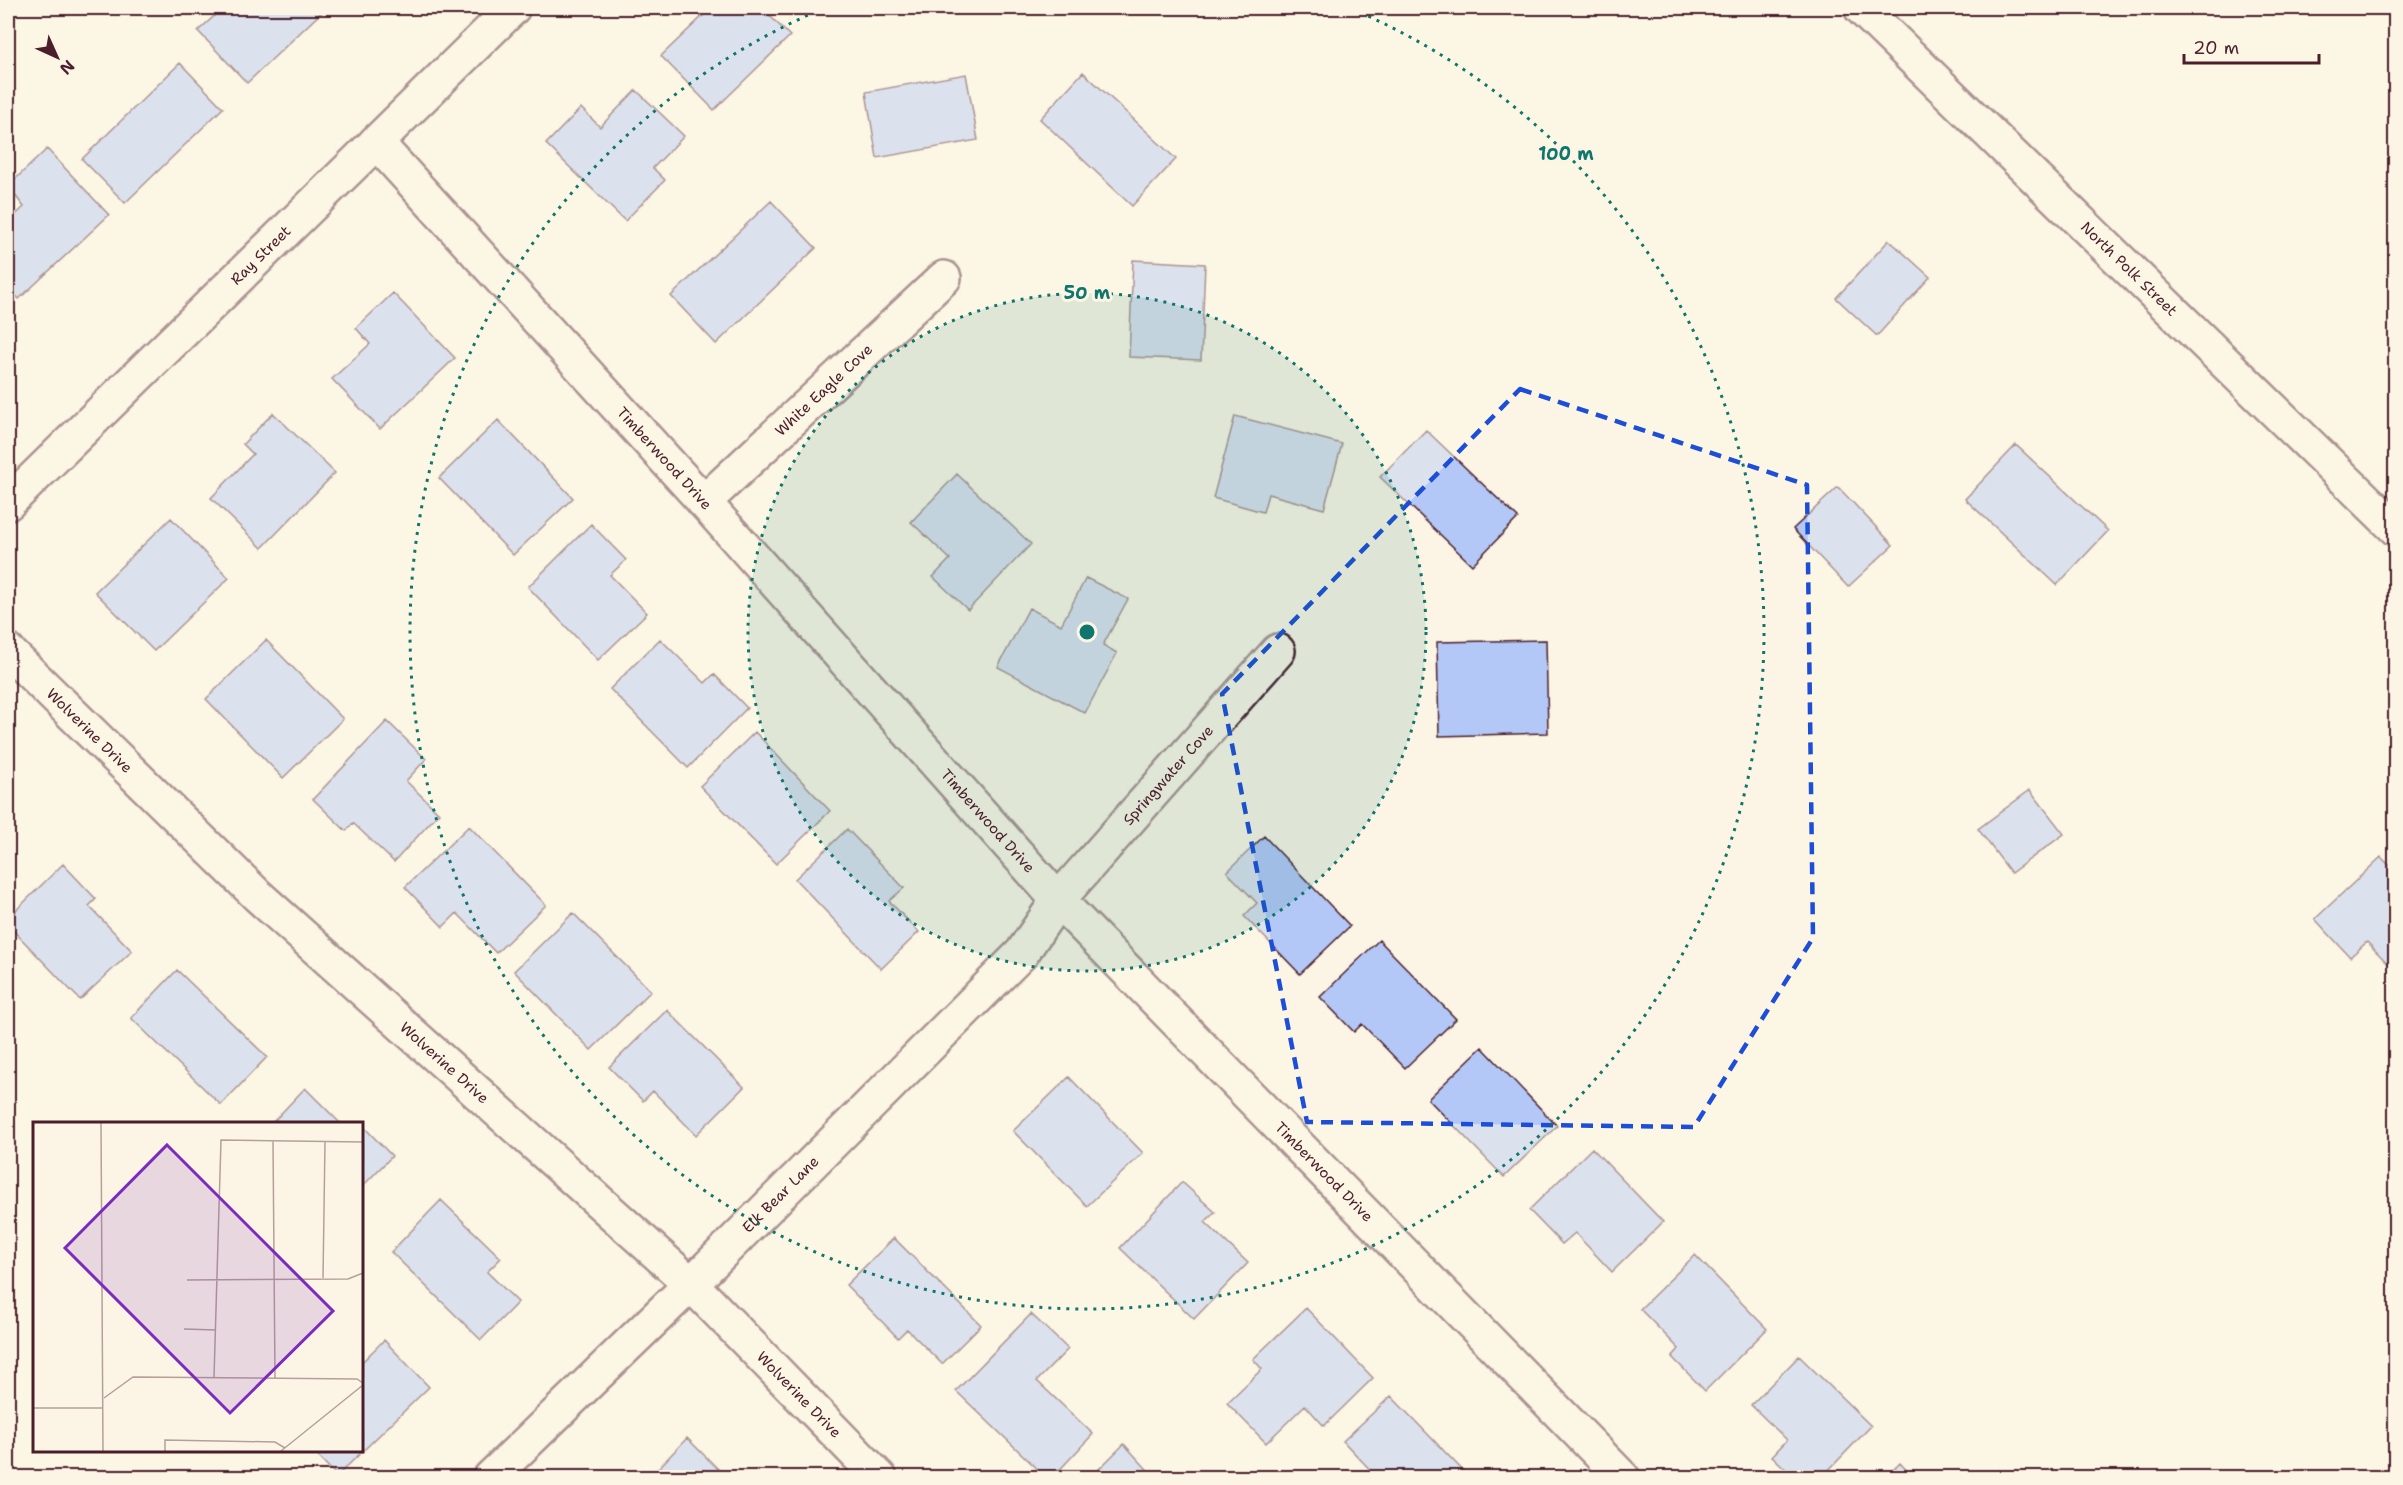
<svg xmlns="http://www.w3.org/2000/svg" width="2403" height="1485" viewBox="0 0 2403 1485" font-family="'Shantell Sans',sans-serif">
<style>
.building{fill:#b4c8f7;stroke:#4a1f2b;stroke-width:1.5}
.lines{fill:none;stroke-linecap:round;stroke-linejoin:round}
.minor-casing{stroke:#4a1f2b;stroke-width:38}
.minor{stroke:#fcf5e5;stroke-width:33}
.marked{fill:none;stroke:#1d4ed8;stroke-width:4.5;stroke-dasharray:12 8;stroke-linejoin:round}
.ring{fill:none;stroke:#0f766e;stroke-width:3;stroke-dasharray:3 6}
.labels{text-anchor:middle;stroke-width:6;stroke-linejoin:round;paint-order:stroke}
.street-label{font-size:15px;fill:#4a1f2b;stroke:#fcf5e5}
.inset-road{fill:none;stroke:#b59f9b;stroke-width:1.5}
.view{fill:#7b2cbf;fill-opacity:0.15;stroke:#7b2cbf;stroke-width:3}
.inset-edge{fill:none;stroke:#4a1f2b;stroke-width:3}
.centre{fill:#0f766e;stroke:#fcf5e5;stroke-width:3}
.ring-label{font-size:18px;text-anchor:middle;font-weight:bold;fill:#0f766e;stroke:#fcf5e5;stroke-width:6;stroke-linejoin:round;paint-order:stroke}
</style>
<rect width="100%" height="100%" fill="#fcf5e5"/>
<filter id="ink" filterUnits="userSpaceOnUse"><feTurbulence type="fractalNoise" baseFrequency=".0167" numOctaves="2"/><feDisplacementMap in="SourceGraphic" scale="12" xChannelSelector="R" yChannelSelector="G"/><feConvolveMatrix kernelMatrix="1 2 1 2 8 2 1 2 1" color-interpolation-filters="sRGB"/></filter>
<g filter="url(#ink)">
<path class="building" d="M223,8H326L247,83L198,31Z
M711,8H762L790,36L714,110L661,56Z
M180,63L223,108L125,203L82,159Z
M1083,72L1176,159L1132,206L1040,119Z
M966,74L978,140L877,158L866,92Z
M636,90L684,136L653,168L665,180L625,221L546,144L581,108L600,127Z
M47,149L109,215L19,299L8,287V222L24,207L8,186Z
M771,201L816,248L716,344L671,296Z
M1889,240L1930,277L1877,336L1836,298Z
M1133,260L1205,264L1201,360L1129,357Z
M393,293L455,358L380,429L332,379L370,344L356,328Z
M273,413L335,473L262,548L211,498L253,454L243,444Z
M1235,416L1342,444L1324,509L1268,494L1263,512L1213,498Z
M498,420L573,498L513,555L439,478Z
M1426,430L1518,518L1472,565L1380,477Z
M2016,445L2108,531L2057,585L1965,499Z
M957,474L1031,544L968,610L933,577L950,559L911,522Z
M1838,487L1893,545L1848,587L1793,529Z
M171,518L229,578L154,651L95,592Z
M591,524L626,560L610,575L647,613L598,660L528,587Z
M1086,578L1128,599L1103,645L1117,653L1085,713L998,667L1029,608L1061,625Z
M660,639L705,683L714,674L747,708L688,768L610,689Z
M266,640L343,719L283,778L206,699Z
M1546,640L1548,733L1439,736L1437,642Z
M387,721L426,759L406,781L439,813L394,862L353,823L346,831L313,799Z
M755,732L830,811L776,864L700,786Z
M2030,790L2064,834L2011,873L1978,829Z
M469,826L546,905L496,953L457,913L443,927L405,887Z
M847,829L904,888L889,901L919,932L881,969L795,879Z
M1264,836L1350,926L1300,974L1244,916L1257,903L1227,872Z
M2381,857L2396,872V972L2367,942L2350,957L2315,919Z
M63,864L96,899L89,906L132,951L80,1000L8,925V918Z
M573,913L651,991L591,1050L514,971Z
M1379,940L1456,1019L1405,1068L1362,1024L1354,1032L1320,997Z
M177,970L267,1057L221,1105L131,1018Z
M667,1010L744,1087L696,1135L653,1091L643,1101L609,1067Z
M1482,1047L1557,1126L1504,1177L1428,1099Z
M1069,1077L1143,1153L1087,1206L1013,1131Z
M305,1088L341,1124H271Z
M362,1125L392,1156L362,1187Z
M1592,1148L1663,1222L1612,1272L1575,1233L1562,1244L1529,1210Z
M1182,1182L1215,1212L1205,1222L1248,1263L1194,1319L1120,1248Z
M441,1200L501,1258L487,1272L518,1302L481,1340L391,1252Z
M894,1238L981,1325L942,1364L907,1329L898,1338L846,1285Z
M1695,1255L1767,1329L1705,1391L1672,1357L1679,1349L1640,1309Z
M1306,1308L1373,1378L1324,1426L1305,1405L1266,1443L1227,1403L1262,1369L1253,1359Z
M1031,1314L1068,1349L1037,1381L1093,1434L1052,1478H1047L956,1391Z
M384,1340L429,1387L337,1476L312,1450H362V1362Z
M1799,1356L1871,1426L1821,1478H1795L1772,1456L1787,1440L1751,1405Z
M1391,1396L1470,1478H1378L1343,1441Z
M687,1438L721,1472L716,1478H649Z
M1124,1444L1155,1478H1090Z
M1900,1463L1914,1478H1885Z"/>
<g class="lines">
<defs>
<g id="minor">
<path id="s1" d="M1861,8L2396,529"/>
<path id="s2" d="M376,142L704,502L1058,900L1623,1478"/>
<path id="s3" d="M704,502L944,278"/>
<path id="s4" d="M8,503L513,8"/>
<path id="s5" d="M8,651L257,895L691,1284L880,1478"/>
<path id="s6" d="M490,1478L691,1284L1022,953L1058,900L1278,651"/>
</g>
</defs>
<use href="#minor" class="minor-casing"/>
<use href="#minor" class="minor"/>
</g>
</g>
<path d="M0 0H2403V1485H0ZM1520,389L1807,485L1813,938L1694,1127L1307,1122L1222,694Z" fill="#fcf5e5" fill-opacity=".55" fill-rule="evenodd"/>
<path class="marked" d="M1520,389L1807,485L1813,938L1694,1127L1307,1122L1222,694Z"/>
<circle cx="1087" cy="632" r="339" fill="#0f766e" fill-opacity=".12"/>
<g class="ring">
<circle cx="1087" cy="632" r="339"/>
<path d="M1352 9A677 677 0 1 1 822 9"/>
</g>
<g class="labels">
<g class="street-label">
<text dy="5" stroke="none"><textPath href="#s4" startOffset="354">Ray Street</textPath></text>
<text dy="5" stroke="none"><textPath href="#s1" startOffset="374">North Polk Street</textPath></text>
<text dy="5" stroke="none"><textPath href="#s3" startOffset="164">White Eagle Cove</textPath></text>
<text dy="5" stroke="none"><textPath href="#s2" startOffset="428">Timberwood Drive</textPath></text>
<text dy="5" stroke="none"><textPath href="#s5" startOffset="114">Wolverine Drive</textPath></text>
<text dy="5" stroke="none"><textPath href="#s6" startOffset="978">Springwater Cove</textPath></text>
<text dy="5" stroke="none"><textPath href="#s2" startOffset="914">Timberwood Drive</textPath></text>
<text dy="5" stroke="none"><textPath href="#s5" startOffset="600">Wolverine Drive</textPath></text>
<text dy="5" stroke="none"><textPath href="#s2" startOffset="1400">Timberwood Drive</textPath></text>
<text dy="5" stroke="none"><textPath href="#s6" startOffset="406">Elk Bear Lane</textPath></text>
<text dy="5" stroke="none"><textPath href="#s5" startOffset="1086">Wolverine Drive</textPath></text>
</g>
</g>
<g transform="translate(33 1122)">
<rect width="330" height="330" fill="#fcf5e5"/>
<path class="inset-road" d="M68,1L70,329M240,19L242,256M290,156L292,20M154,158L315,157L330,151M151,207L183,208M181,255L188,18L330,20M71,276L100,255L324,257L330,261M0,286H70M132,329V318L242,320L252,326M248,329L330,263"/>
<path class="view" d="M134,23L300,189L197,291L32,126Z"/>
<rect width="330" height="330" class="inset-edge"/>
</g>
<circle cx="1087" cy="632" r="9" class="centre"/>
<g class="ring-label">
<text x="1566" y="160">100 m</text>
<text x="1087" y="299">50 m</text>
</g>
<rect width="2403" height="1485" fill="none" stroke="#fcf5e5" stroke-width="30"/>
<rect x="15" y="15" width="2373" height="1455" fill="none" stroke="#4a1f2b" stroke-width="2" filter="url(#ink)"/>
<g transform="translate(57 57) rotate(135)" stroke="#fcf5e5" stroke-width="4.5" paint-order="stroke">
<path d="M0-4.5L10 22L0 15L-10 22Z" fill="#4a1f2b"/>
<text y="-9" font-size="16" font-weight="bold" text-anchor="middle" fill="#4a1f2b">N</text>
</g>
<path d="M2184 54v9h135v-9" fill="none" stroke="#4a1f2b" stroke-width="3"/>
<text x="2193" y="54" font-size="18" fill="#4a1f2b" stroke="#fcf5e5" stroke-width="4.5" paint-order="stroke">20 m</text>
</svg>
